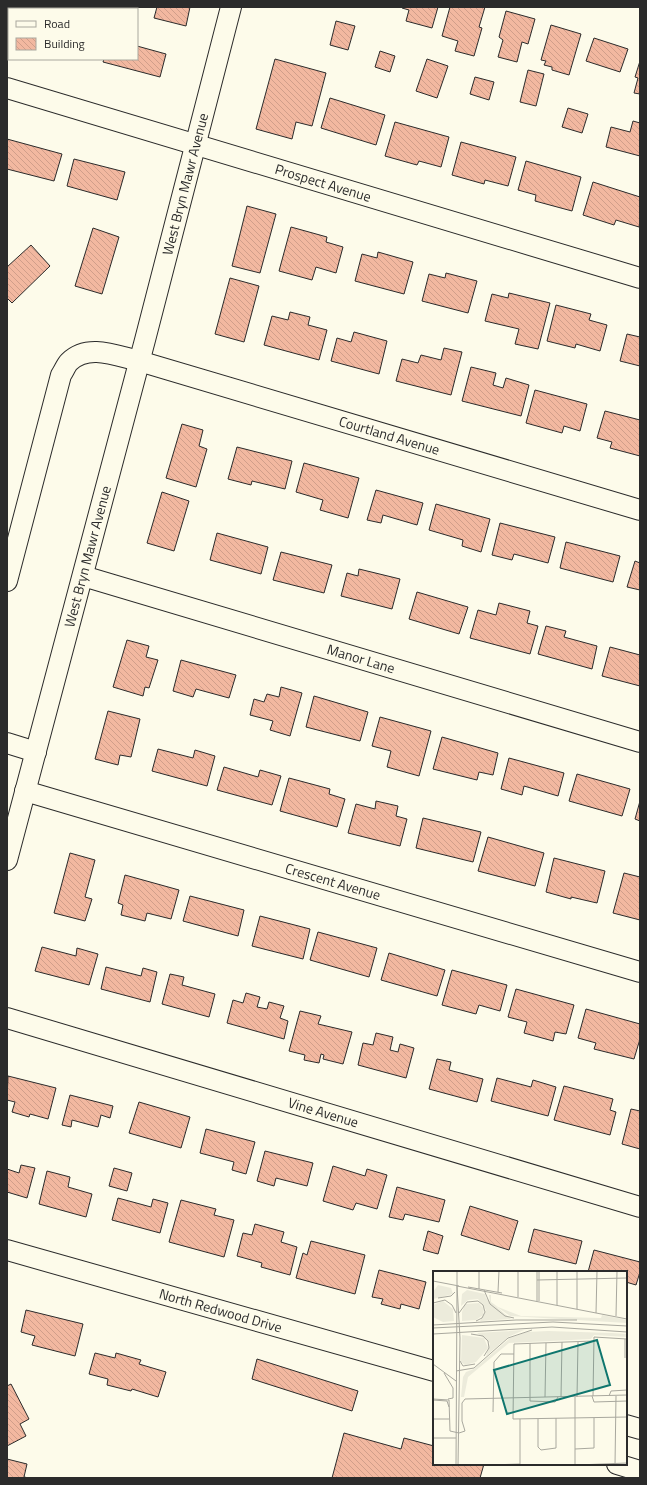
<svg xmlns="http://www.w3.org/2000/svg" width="647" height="1485" viewBox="0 0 647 1485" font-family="'Titillium Web',sans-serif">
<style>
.building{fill:url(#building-back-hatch);stroke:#2b2b2b}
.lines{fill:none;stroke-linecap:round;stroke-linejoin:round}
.minor-casing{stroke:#2b2b2b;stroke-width:22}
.minor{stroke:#fdfbea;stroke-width:20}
.labels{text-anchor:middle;stroke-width:3;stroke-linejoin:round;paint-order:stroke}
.street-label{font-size:14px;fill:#2b2b2b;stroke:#fdfbea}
.inset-road{fill:none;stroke:#a9a89e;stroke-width:1}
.view{fill:#0f766e;fill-opacity:0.15;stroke:#0f766e;stroke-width:2}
.inset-edge{fill:none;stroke:#2b2b2b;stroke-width:2}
</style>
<defs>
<pattern id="building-back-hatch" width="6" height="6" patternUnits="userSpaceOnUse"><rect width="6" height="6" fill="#f2b8a0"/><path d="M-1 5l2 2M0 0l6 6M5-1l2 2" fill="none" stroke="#d09e8a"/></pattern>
</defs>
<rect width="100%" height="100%" fill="#fdfbea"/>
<path class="building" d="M157,7H190L186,26L154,18Z
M402,7H438L432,28L406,21L409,10L402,8Z
M450,7H485L479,27L482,28L474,56L455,51L458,41L442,36Z
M506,11L535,19L528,44L522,42L517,62L498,57L503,40L499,37Z
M336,21L355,26L348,50L330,45Z
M551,25L581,34L569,75L552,70V67L544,65L546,61L541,60Z
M594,38L628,49L620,72L586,61Z
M137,46L166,54L160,77L103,62L104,59H137Z
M380,51L395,56L390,72L375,67Z
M275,59L326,73L312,126L296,122L292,139L256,129Z
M427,59L448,66L437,98L416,91Z
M640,61V94L634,93L638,78L635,77Z
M528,70L544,74L536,106L520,102Z
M475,77L494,82L489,100L470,94Z
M330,98L385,115L376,145L321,128Z
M568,108L588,114L582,133L562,127Z
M633,121L640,123V156L606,147L611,127L630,132Z
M395,122L449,137L441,167L419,161L417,165L385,156Z
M7,139L62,154L54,181L7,169Z
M461,142L516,157L508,186L485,180L484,184L452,175Z
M74,159L125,172L117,200L67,186Z
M526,161L581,177L572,211L535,201L536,195L518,190Z
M593,182L640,197V222L639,227L616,220L614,225L583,215Z
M247,206L276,214L260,273L232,266Z
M291,227L327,237L326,242L343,247L336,273L316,267L312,280L279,271Z
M93,228L119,237L102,294L75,286Z
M31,245L50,266L12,303L7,298V267Z
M378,252L413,262L404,294L355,281L362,254L377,258Z
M446,273L477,281L468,313L422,301L429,274L445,278Z
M230,278L259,286L244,342L215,334Z
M509,293L550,303L538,349L515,344L519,329L485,321L492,294L508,298Z
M556,305L591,314L589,320L607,325L600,351L576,344L575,348L547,341Z
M290,312L310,317L308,325L327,330L319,360L264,345L272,316L288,320Z
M354,332L387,341L379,374L331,361L337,338L351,342Z
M627,334L640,337V366L620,361Z
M444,348L462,352L451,395L396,381L402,359L418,363L421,355L441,360Z
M471,367L496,373L493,385L503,388L506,378L529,385L521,416L462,401Z
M535,390L587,404L580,431L564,426L562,433L526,423Z
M605,411L640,420V456L610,448L612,442L597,438Z
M182,424L203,430L199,446L207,449L196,487L166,478Z
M237,447L292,461L285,489L252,481L251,485L228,479Z
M304,463L359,478L348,518L320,510L323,500L296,492Z
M376,490L423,503L417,525L383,515L381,523L367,520Z
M162,492L189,501L174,551L147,543Z
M436,504L490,519L481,552L462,546L463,540L429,530Z
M500,523L555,537L548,563L514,554L512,560L492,555Z
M217,533L268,547L261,574L210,560Z
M566,542L620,556L613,582L560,568Z
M281,552L332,565L324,593L273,580Z
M635,561L640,563V590L627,587Z
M359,569L400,579L392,609L341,596L347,573L358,576Z
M417,592L468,607L459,634L409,619Z
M499,603L530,611L527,623L538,626L530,654L470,638L478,610L496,615Z
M546,626L566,631L564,637L597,646L592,669L538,654Z
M127,640L149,646L146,657L158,660L149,688L145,687L143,696L113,687Z
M610,647L640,655V686L602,676Z
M181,660L236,675L229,698L196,689L193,697L173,691Z
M281,687L302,693L290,736L270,730L273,721L250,715L254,699L264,702L267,694L279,697Z
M314,696L368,712L360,741L306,727Z
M108,711L140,719L131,757L120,755L118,765L95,759Z
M380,717L431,731L419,776L387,767L391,751L372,746Z
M442,737L498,753L493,775L479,772L477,780L433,769Z
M158,749L193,758L195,750L215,756L207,786L152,771Z
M509,758L564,773L558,796L524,786L522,795L501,789Z
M224,767L258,777L260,770L281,776L272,805L217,790Z
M577,774L630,789L622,816L569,801Z
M289,778L330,789L329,794L345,799L337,827L280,811Z
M376,801L398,806L396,816L407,819L400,846L348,833L356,804L375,809Z
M640,801V821L635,819Z
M423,818L481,832L473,862L416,848Z
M488,837L544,853L535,886L478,871Z
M70,853L95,860L85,897L92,899L85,921L54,913Z
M554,858L605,871L597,903L571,897V899L546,892Z
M624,873L640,877V920L613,913Z
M125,875L179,890L171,919L147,913L145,921L121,915L123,905L118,903Z
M190,896L244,910L238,936L183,921Z
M260,916L310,929L303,959L252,946Z
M318,932L377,948L369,977L310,960Z
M42,947L76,956L77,948L98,954L89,985L35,971Z
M389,953L445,970L437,996L381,980Z
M106,967L141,976L143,968L157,972L150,1002L101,989Z
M452,970L507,985L500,1011L479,1005L476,1014L442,1005Z
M170,974L184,977L182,985L215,994L209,1017L162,1004Z
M516,989L574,1005L566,1034L555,1032L553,1041L524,1033L527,1022L508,1017Z
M246,993L260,997L257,1007L267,1009L269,1002L284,1006L280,1018L288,1021L284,1039L227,1023L233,1000L243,1003Z
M586,1009L640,1024V1039L634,1059L594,1049L596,1043L578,1038Z
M300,1011L321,1016L318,1024L352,1032L343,1064L323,1059L324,1055L321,1054L319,1063L304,1060L305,1055L289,1051Z
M376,1033L393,1037L390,1050L398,1052L400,1044L414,1048L406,1078L358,1065L363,1043L373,1045Z
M437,1059L451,1062L449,1070L483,1079L477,1102L429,1089Z
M8,1076L56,1088L48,1119L30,1114L29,1117L12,1112L15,1102L7,1100Z
M497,1078L531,1087L533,1080L556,1087L548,1116L491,1101Z
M564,1086L613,1099L610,1110L616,1112L610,1135L554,1120Z
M70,1095L113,1106L110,1118L101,1115L98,1127L72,1120L71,1127L62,1125Z
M139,1102L190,1117L181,1148L129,1133Z
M631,1109L640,1111V1149L622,1144Z
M206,1129L255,1142L246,1174L232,1170L234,1162L200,1153Z
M265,1151L313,1163L307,1186L276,1178L274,1186L257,1181Z
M21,1165L35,1168L27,1198L7,1192V1169L19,1173Z
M333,1166L365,1176L367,1169L387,1175L377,1209L356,1203L353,1210L323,1201Z
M114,1168L132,1173L127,1191L109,1186Z
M47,1171L70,1177L68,1187L92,1194L86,1217L39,1204Z
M397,1187L445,1200L439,1222L405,1214L403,1220L389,1217Z
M118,1198L151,1207L153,1199L168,1203L160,1233L112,1220Z
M181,1200L216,1209L214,1215L234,1220L224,1257L169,1242Z
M470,1206L518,1221L509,1250L461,1235Z
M255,1224L284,1232L281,1242L297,1247L290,1275L261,1267L262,1263L237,1256L243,1233L252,1235Z
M534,1229L582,1241L576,1264L528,1252Z
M428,1231L443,1236L438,1254L423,1250Z
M311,1241L365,1255L355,1294L296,1278L303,1253L307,1255Z
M594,1250L640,1262V1272L636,1285L626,1282V1272H588Z
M379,1270L426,1282L419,1309L401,1304L400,1309L381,1304L383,1299L372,1297Z
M26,1310L83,1324L75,1356L32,1345L35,1336L21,1332Z
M95,1353L115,1358L116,1353L141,1360L139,1364L166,1372L158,1397L132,1389L131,1391L107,1385L108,1379L89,1374Z
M257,1359L358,1391L352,1411L252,1379Z
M11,1384L29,1419L20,1424L26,1436L7,1446V1386Z
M344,1433L401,1449L404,1438L434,1446V1464H484L480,1478H332Z
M7,1459L27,1464L24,1477L29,1478H7Z"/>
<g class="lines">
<defs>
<g id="minor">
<path id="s1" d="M7,88L640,278"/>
<path id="s2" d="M83,576L640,742"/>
<path id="s3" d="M7,581L61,375C64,371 66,365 69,362C88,343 117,356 139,361L640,510"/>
<path d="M7,743L36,752"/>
<path id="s4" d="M25,791L640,972"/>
<path id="s5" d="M7,860L145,340L231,7"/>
<path id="s6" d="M7,1018L640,1207"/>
<path id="s7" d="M7,1250L434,1371"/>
<path d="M626,1425L640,1429"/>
<path d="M617,1464L640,1471"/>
</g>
</defs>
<use href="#minor" class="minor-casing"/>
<use href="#minor" class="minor"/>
</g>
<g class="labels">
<g class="street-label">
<text dy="5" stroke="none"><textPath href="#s1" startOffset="330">Prospect Avenue</textPath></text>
<text dy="5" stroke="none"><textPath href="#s5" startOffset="699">West Bryn Mawr Avenue</textPath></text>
<text dy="5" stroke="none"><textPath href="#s3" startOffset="563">Courtland Avenue</textPath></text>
<text dy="5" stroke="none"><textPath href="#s5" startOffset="314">West Bryn Mawr Avenue</textPath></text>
<text dy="5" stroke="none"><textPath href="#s2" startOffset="290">Manor Lane</textPath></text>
<text dy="5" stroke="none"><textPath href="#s4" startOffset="321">Crescent Avenue</textPath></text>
<text dy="5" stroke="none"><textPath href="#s6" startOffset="330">Vine Avenue</textPath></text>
<text dy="5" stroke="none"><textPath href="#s7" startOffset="222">North Redwood Drive</textPath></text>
</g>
</g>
<g transform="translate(433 1271)">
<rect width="194" height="194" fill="#fdfbea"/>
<path d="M5,14L18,17L20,23L0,28V21ZM34,19L52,23L53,27L78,48L47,50L53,39L45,28L35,29L28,35L29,23ZM56,24H58V31L65,36L88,45L168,47L169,44L194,49V52L77,45L57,31ZM10,30L20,38L21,50L10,51L0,46V34ZM46,32L51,38L50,44L43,49L29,50V41L32,33ZM91,59L75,66L53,85L57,72L44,62ZM115,60L179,62L194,63V66L161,64L158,68L76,72L35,106L31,126H28L30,106L33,101L41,98L77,67L94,61ZM29,64L51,67L55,77L43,91L32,94L28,91Z" fill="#ecebdb"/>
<path class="inset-road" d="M104,9L194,7M0,10L26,15M24,15V0M24,15L27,67L25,194M24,15L194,48M35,16L69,22M46,18V0M51,19L57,33L72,45L81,47M65,21L66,0M85,26V0M5,27L18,25L22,21M104,30V0M106,30V0M0,32L12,29L19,34L23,42M124,34V0M144,38V0M26,42L34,31L45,30L50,34L52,41L49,47L43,50M163,42L164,0M183,45L184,0M0,54L83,49H144M0,57L120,51L194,55M0,63L119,56L194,61M38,63L50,65L55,70L56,77L51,85M160,70L81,73L80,148L194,146M97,72V130L122,131L125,126M192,87V68M27,90L30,95L42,93M0,93L23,110M23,100L41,97L75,67L99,59M11,102L20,117V127L15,128M159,125L161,131L194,130M160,125L161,66L194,68M176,125L178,120L194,119M112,126L113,72M128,126L129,71M142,126V194M144,126L145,71M0,128L16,129L17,160L26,162L32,160L29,150V132L32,128L194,124M0,129L14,130L16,136M60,141L61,91L68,83H81M0,148H16M105,148V176L108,179L123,177V147M0,167H23M142,178L161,177V147M23,194L24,15M58,194L87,193M87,194V148M144,194L194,192M182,194L183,125"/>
<path class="view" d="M164,69L177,114L74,143L61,99Z"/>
<rect width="194" height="194" class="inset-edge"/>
</g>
<rect width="647" height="1485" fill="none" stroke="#2b2b2b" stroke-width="16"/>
<rect x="8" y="8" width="130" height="52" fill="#fdfbea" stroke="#a9a89e"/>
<rect x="16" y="21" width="20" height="6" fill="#fdfbea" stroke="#a9a89e"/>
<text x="44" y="28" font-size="12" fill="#2b2b2b">Road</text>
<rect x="16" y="38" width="20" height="12" fill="url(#building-back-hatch)" stroke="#a9a89e"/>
<text x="44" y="48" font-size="12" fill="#2b2b2b">Building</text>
</svg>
